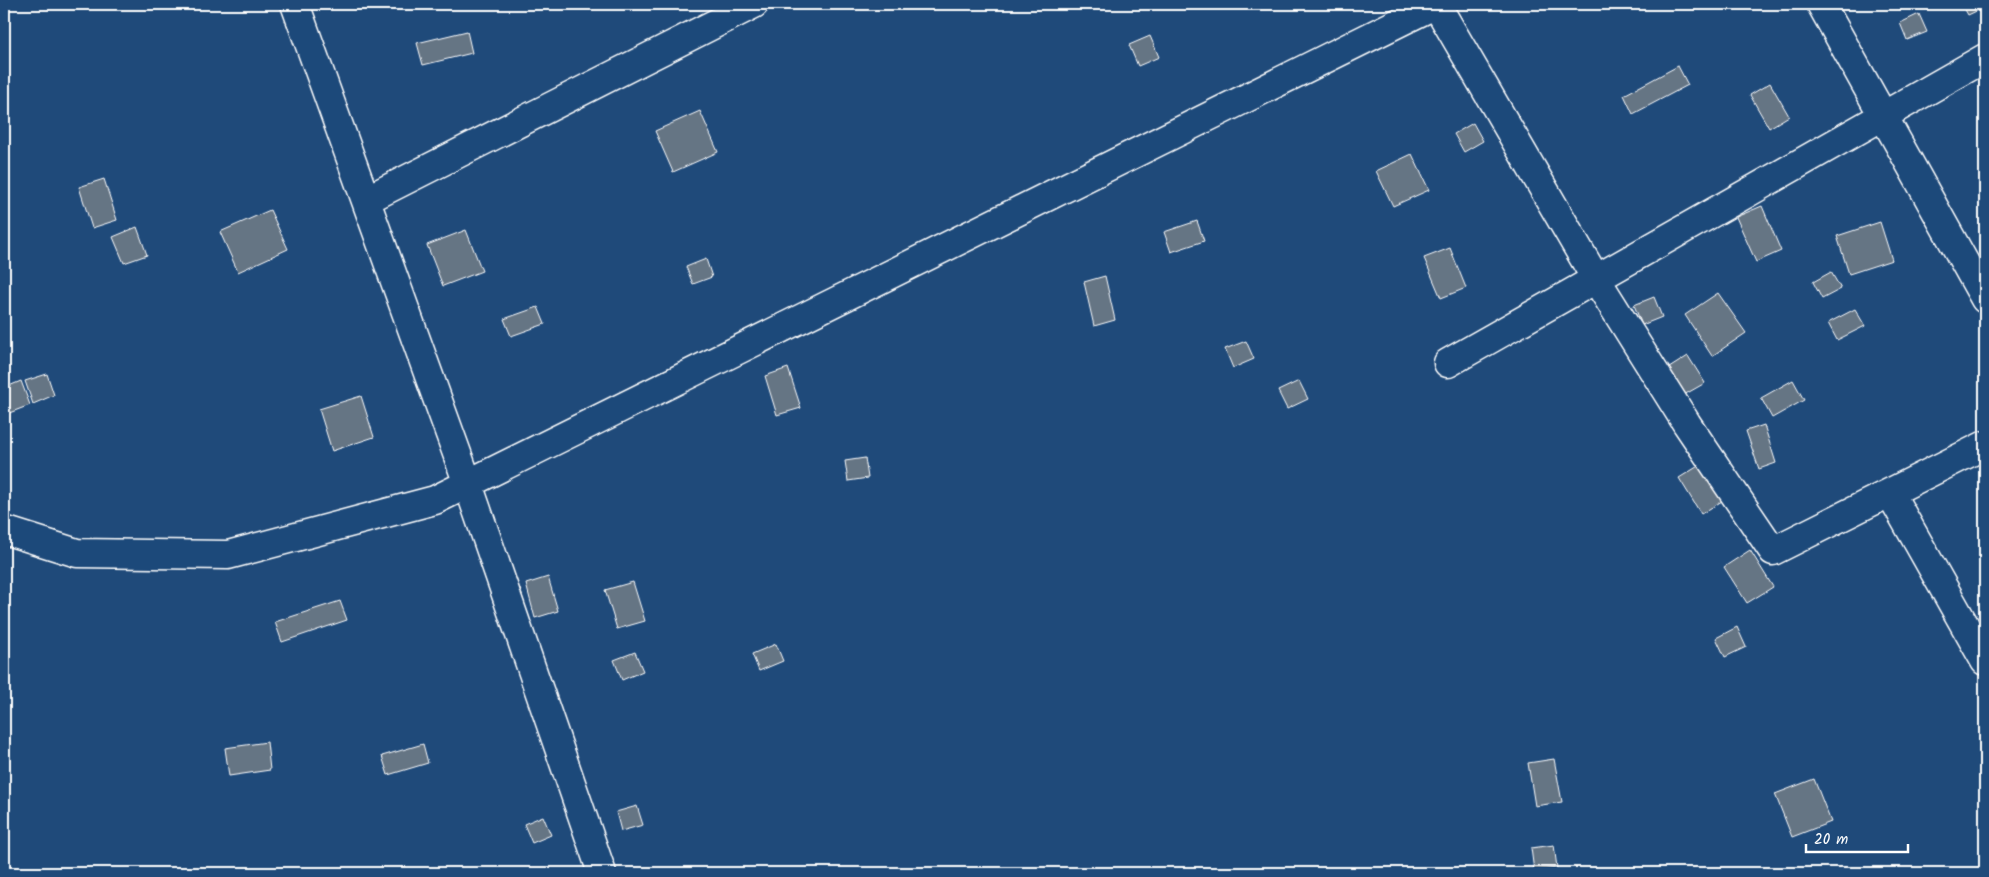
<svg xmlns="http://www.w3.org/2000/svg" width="1989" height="877" viewBox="0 0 1989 877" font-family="Kalam,sans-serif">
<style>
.building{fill:#657484;stroke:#fff}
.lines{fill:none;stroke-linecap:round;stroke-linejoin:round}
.minor-casing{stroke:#fff;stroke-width:31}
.minor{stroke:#1f4a7a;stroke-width:28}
</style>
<rect width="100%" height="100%" fill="#1f4a7a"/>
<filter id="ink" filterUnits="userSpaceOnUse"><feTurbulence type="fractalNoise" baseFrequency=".02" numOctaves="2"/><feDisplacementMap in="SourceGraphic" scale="10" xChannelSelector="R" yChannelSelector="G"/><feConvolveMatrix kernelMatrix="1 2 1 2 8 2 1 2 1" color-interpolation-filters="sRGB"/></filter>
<g filter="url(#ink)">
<path class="building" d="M1962,4H1985V7L1968,15Z
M1919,14L1927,32L1907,40L1900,23Z
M467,31L472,53L423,65L417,43Z
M1150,36L1159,57L1138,66L1129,45Z
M1678,66L1688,85L1633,114L1624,95Z
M1770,83L1789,116L1769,128L1750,95Z
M700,111L718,152L673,172L655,131Z
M1473,123L1483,141L1464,152L1454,134Z
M1412,154L1429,190L1393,206L1376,171Z
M104,179L117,220L92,228L79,187Z
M1762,206L1781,251L1756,262L1736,217Z
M270,210L288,249L238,272L220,232Z
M1197,221L1204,241L1171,252L1164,232Z
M1880,222L1892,260L1849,274L1837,236Z
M137,227L147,255L124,263L113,237Z
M466,230L482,271L443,286L427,245Z
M1450,248L1466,288L1441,298L1424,258Z
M706,259L712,277L693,284L686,267Z
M1831,272L1841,289L1822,299L1813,282Z
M1105,276L1115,320L1094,326L1084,282Z
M1718,293L1746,333L1712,356L1685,315Z
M1654,297L1662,317L1642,325L1634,305Z
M538,307L545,324L511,336L504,319Z
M1855,309L1865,326L1837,340L1828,323Z
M1246,341L1254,359L1233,368L1225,349Z
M1688,356L1705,383L1682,396L1666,370Z
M788,368L801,408L777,415L765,376Z
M47,374L54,395L33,404L25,381Z
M1793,380L1804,400L1772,418L1761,398Z
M21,381L30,405L4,415V388Z
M1299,381L1308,399L1287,409L1278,391Z
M361,396L374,437L332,451L319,409Z
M1764,425L1776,463L1759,469L1746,431Z
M865,458L868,478L848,481L845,461Z
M1700,465L1722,501L1701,514L1679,478Z
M1750,550L1773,587L1747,603L1724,567Z
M548,577L558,611L535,618L526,584Z
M633,582L645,621L617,629L605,590Z
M340,601L347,620L282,642L275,622Z
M1737,627L1746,647L1725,657L1716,638Z
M776,644L783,661L759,671L752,654Z
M635,652L643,671L622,680L614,660Z
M267,742L270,770L229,776L225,748Z
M423,744L428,763L388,775L382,756Z
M1554,759L1562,802L1535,806L1528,763Z
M1814,779L1831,822L1792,837L1775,794Z
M637,806L643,825L621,831L616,812Z
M543,816L551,835L532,843L524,824Z
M1554,845L1557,868L1534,871L1531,848Z"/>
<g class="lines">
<defs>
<path id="minor" d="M295,4L468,484L602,873
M1436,4L1596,279L1687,424L1773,551L1985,445
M1821,4L1985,299
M366,200L754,4
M1448,363L1985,58
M1890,493L1985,661
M4,530L77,553L228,555L435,500L1436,4"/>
</defs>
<use href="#minor" class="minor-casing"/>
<use href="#minor" class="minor"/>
</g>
</g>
<rect width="1989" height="877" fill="none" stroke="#1f4a7a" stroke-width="20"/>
<rect x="10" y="10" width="1969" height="857" fill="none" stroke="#fff" stroke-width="2" filter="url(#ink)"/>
<path d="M1806 844v8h102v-8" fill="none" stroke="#ffffff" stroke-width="2.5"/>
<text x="1814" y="844" font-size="15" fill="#ffffff" stroke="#1f4a7a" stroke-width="4" paint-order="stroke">20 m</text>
</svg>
